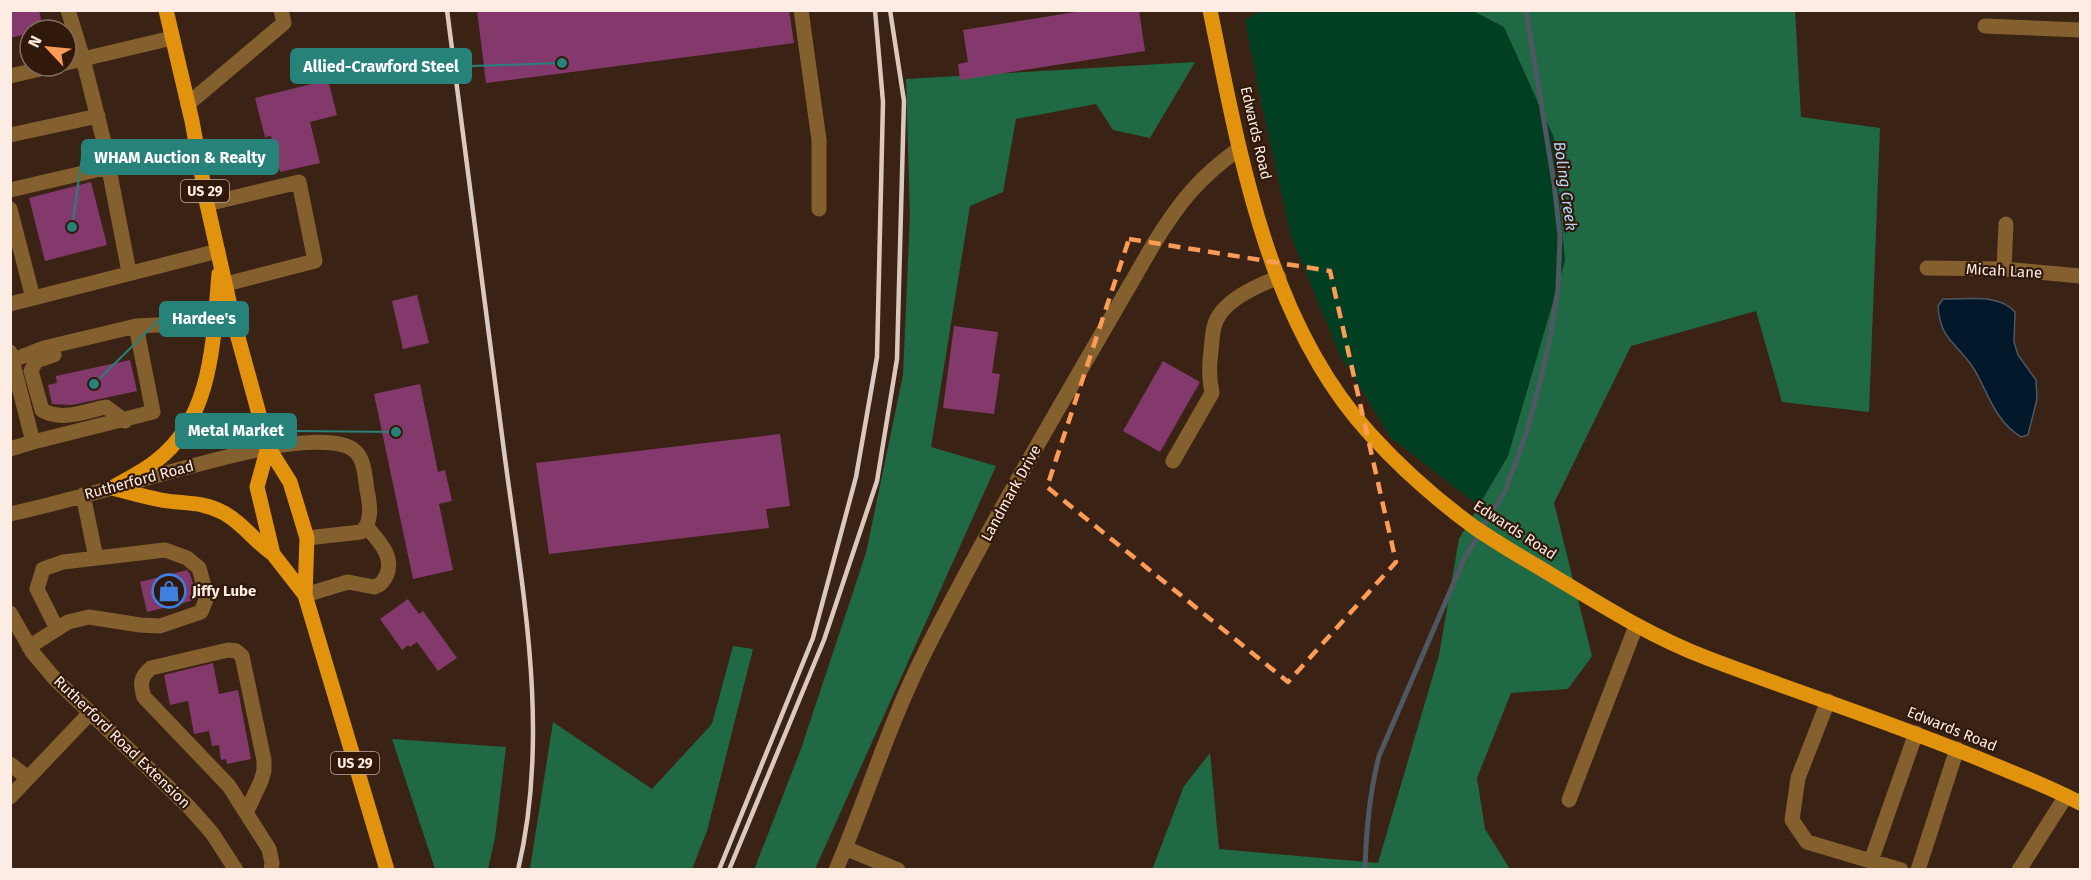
<svg xmlns="http://www.w3.org/2000/svg" width="2091" height="880" viewBox="0 0 2091 880" font-family="'Fira Sans',sans-serif">
<style>
.green{fill:#003f22}
.forest{fill:#1f6a44}
.water{fill:#01182b;stroke:#4d5862;stroke-width:1.5}
.lines{fill:none;stroke-linecap:round;stroke-linejoin:round}
.stream{stroke:#4d5862;stroke-width:5}
.building{fill:#83396c}
.minor{stroke:#85602f;stroke-width:15}
.major{stroke:#e1930e;stroke-width:15}
.rail{stroke:#dbc9bf;stroke-width:4.5}
.marked{fill:none;stroke:#fd9c56;stroke-width:4.5;stroke-dasharray:12 8;stroke-linejoin:round}
.labels{text-anchor:middle;stroke-width:4.5;stroke-linejoin:round;paint-order:stroke}
.shield{fill:#30190b;stroke:#c0ada2;stroke-width:1.5}
.shield-label{font-size:14px;font-weight:bold;fill:#fdece3}
.street-label{font-size:15px;fill:#fdece3;stroke:#30190b}
.poi-label{font-size:15px;font-weight:bold;fill:#fdece3;stroke:#30190b;text-anchor:start}
.water-label{font-size:16px;font-style:italic;fill:#b1d6f7;stroke:#30190b}
.leader{fill:none;stroke:#27827a;stroke-width:2}
.callout-dot{fill:#27827a;stroke:#30190b;stroke-width:2}
.callout{fill:#27827a;stroke:#27827a;stroke-width:2}
.callout-label{font-size:16px;text-anchor:middle;font-weight:bold;fill:#fff}
</style>
<rect width="100%" height="100%" fill="#3a2315"/>
<path class="green" d="M1262,10H1473L1504,27L1554,138L1565,261L1508,456L1479,506L1391,438L1340,355L1291,236L1261,102L1245,20Z"/>
<path class="forest" d="M1473,11H1795L1801,117L1880,128L1869,412L1782,402L1756,311L1631,346L1554,503L1592,656L1568,689L1511,693L1477,778L1485,829L1510,869L1152,870L1184,786L1210,753L1219,849L1378,863L1439,655L1459,539L1508,456L1565,261L1554,138L1504,27Z
M1195,62L1150,138L1113,130L1096,104L1016,119L1003,192L970,206L931,447L996,466L815,869L754,870L801,749L866,553L903,375L910,216L906,79Z
M733,646L753,649L707,831L692,869H530L553,722L652,789L712,724Z
M392,739L506,747L495,838L488,869H435Z"/>
<path class="water" d="M1943,299C1966,300 1999,293 2015,312L2014,342L2018,355L2036,380L2037,399L2028,435L2021,437C1994,420 1989,394 1974,369C1958,343 1940,341 1938,306Z"/>
<g class="lines">
<path class="stream" d="M1365,870C1366,830 1369,795 1379,756L1464,559L1505,491L1526,434L1541,378L1550,338L1558,289L1560,236L1554,183L1526,10"/>
</g>
<path class="building" d="M10,10H39L43,30H30V33L10,38Z
M477,10H789L794,43L486,83Z
M1088,10H1139L1145,51L960,80L958,64L968,62L963,30Z
M328,80L337,115L310,122L320,163L280,172L271,136L265,137L255,98Z
M91,182L107,245L45,261L29,198Z
M417,295L429,343L403,349L392,301Z
M954,326L998,332L992,373L1000,374L994,414L943,408Z
M130,360L137,391L72,405L52,404L48,385L57,383L56,376Z
M1163,361L1200,382L1160,452L1123,431Z
M420,384L438,472L445,470L452,501L439,504L453,570L413,579L374,394Z
M780,434L790,506L766,509L769,528L549,554L536,463Z
M187,570L190,574L197,596L195,600L147,612L140,582Z
M408,599L419,614L423,611L457,658L438,671L417,642L410,647L408,645L402,650L380,619Z
M213,663L219,694L238,690L251,759L227,764L226,759L221,760L219,745L212,746L209,731L194,734L188,701L170,705L164,675Z"/>
<g class="lines">
<path class="minor" d="M68,10L83,59L103,138L129,272
M801,10L819,140V209
M1985,26L2080,30
M66,63L172,38
M10,76L53,66
M188,104L284,23L281,10
M10,135L98,116
M10,190L109,167
M207,204L299,182L315,261L226,284
M10,209L33,298
M1927,268L2004,269L2080,276
M2004,269L2006,224
M10,304L218,251
M10,352L33,442L10,449
M54,355L36,361L31,371L42,410C62,422 85,411 106,407L125,421
M13,360L44,348L136,326L215,322L233,319
M33,442L153,412L136,326
M1173,461L1212,393C1209,379 1209,365 1211,351C1212,343 1212,335 1214,327C1220,301 1257,286 1279,277
M83,495L96,558
M10,514C97,495 180,466 266,448C287,444 339,436 355,451C365,460 365,478 367,490C370,504 373,522 361,532L307,538
M305,595L348,582L374,587C381,585 384,581 387,574C394,555 378,541 367,527
M10,613L33,653L55,679L189,807L212,833L236,870
M29,647L68,622L89,617L140,625L160,626L201,612L207,597L199,568L187,558L165,550L63,562L43,569L37,589L57,629
M1828,701L1798,778L1792,820L1807,842L1901,870
M10,764L28,778
M10,797L90,713
M1569,800L1636,626
M246,813L261,781L264,771V760L242,656L236,651L228,650L151,668C140,677 140,684 144,697L229,786L269,849L272,863L271,870
M845,848L898,870
M1871,861L1916,733
M836,870C867,797 890,721 926,650C996,512 1076,379 1153,245C1178,204 1199,177 1239,149
M1918,870L1957,749
M2019,870L2066,796"/>
<path class="major" d="M166,10L192,121L207,204L233,319L268,447L290,482L307,538L305,595L387,870
M1210,10C1240,155 1267,321 1370,434C1401,468 1437,500 1474,527C1497,543 1521,557 1545,571C1598,603 1649,636 1707,658C1804,695 1903,726 1999,767C2026,778 2054,789 2080,803
M268,447L257,487L273,554L305,595
M112,488C126,479 143,472 156,461C213,418 213,340 219,274
M112,488C128,492 145,497 161,500C183,504 203,501 224,513C243,523 255,542 273,554"/>
<path class="rail" d="M447,10C466,157 485,304 504,451C522,588 551,732 518,870
M719,870L813,638L856,477L877,357L883,102L875,10
M729,870L824,640L877,481L897,359L904,101L890,10"/>
</g>
<path class="marked" d="M1129,239L1330,271L1396,562L1288,682L1047,487Z"/>
<defs>
<symbol id="shop-ring" viewBox="-11 -11 22 22"><circle r="9.5" fill="#30190b" stroke="#3f7fe0" stroke-width="1.5"/><path d="M-5-2.5h2.3a2.7 3.5 0 0 1 5.4 0H5L5.5 6h-11ZM-1.5-2.5h3a1.5 2.3 0 0 0-3 0Z" fill="#3f7fe0"/></symbol>
</defs>
<g fill-rule="evenodd">
<use href="#shop-ring" x="150" y="572" width="38" height="38"/>
</g>
<g class="labels">
<g class="shield">
<rect x="181" y="180" width="48" height="22" rx="4.5"/>
<rect x="331" y="752" width="48" height="22" rx="4.5"/>
</g>
<g class="shield-label">
<text x="205" y="196">US 29</text>
<text x="355" y="768">US 29</text>
</g>
<g class="street-label">
<text transform="translate(1256 133) rotate(77)" y="5">Edwards Road</text>
<text transform="translate(2004 271) rotate(3)" y="5">Micah Lane</text>
<text transform="translate(139 480) rotate(-15)" y="5">Rutherford Road</text>
<text transform="translate(1011 493) rotate(-61)" y="5">Landmark Drive</text>
<text transform="translate(1515 530) rotate(33)" y="5">Edwards Road</text>
<text transform="translate(1952 729) rotate(22)" y="5">Edwards Road</text>
<text transform="translate(122 742) rotate(44)" y="5">Rutherford Road Extension</text>
</g>
<g class="poi-label">
<text x="192" y="596">Jiffy Lube</text>
</g>
<g class="water-label">
<text transform="translate(1566 186) rotate(82)" y="6">Boling Creek</text>
</g>
</g>
<path class="leader" d="M562 63L471 66M72 227L82 157M94 384L160 319M396 432L296 431"/>
<g class="callout-dot">
<circle cx="562" cy="63" r="6"/>
<circle cx="72" cy="227" r="6"/>
<circle cx="94" cy="384" r="6"/>
<circle cx="396" cy="432" r="6"/>
</g>
<g class="callout">
<rect x="291" y="49" width="180" height="34" rx="6"/>
<rect x="82" y="140" width="196" height="34" rx="6"/>
<rect x="160" y="302" width="88" height="34" rx="6"/>
<rect x="176" y="414" width="120" height="34" rx="6"/>
</g>
<g class="callout-label">
<text x="381" y="72">Allied-Crawford Steel</text>
<text x="180" y="163">WHAM Auction &amp; Realty</text>
<text x="204" y="324">Hardee's</text>
<text x="236" y="436">Metal Market</text>
</g>
<rect width="2091" height="880" fill="none" stroke="#fdece3" stroke-width="24"/>
<g transform="translate(48 48) rotate(296)"><circle r="28" fill="#30190b" stroke="#826d61" stroke-width="1.5"/>
<path d="M0-4.5L10 22L0 15L-10 22Z" fill="#fd9c56"/>
<text y="-9" font-size="16" font-weight="bold" text-anchor="middle" fill="#fdece3">N</text>
</g>
</svg>
